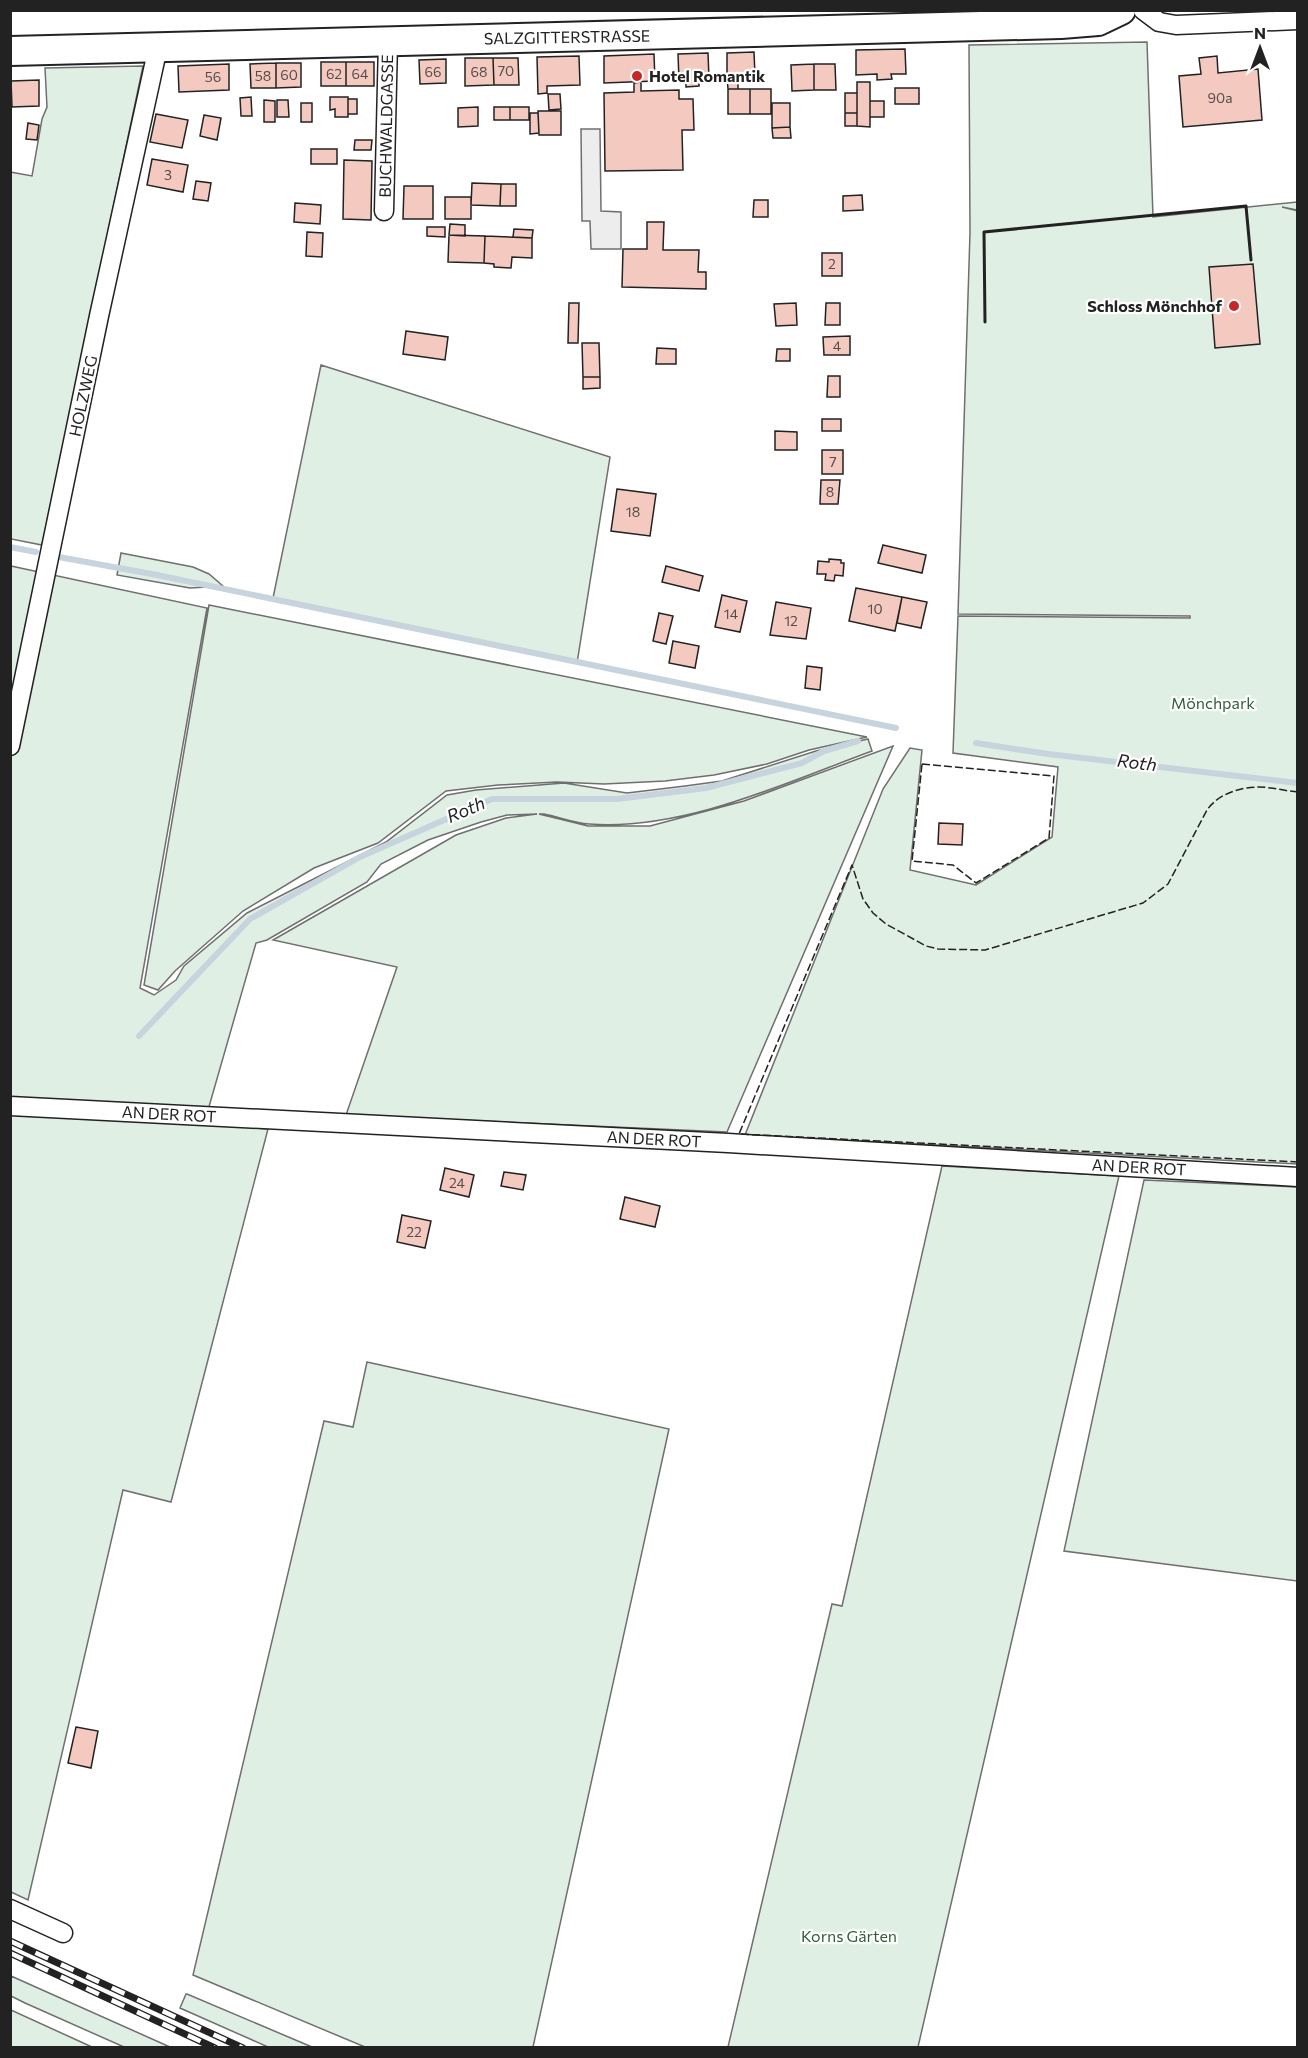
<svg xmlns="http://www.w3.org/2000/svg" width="1308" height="2058" viewBox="0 0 1308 2058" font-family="Commissioner,sans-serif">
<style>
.green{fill:#e0efe3;stroke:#6f6f6f;stroke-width:1.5}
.parking{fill:#ededed;stroke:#6f6f6f;stroke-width:1.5}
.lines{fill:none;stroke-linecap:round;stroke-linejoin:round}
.stream{stroke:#c7d3dd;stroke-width:6}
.building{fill:#f3c9c0;stroke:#222;stroke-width:1.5}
.street-casing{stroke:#222;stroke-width:21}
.primary-casing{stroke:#222;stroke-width:32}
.street{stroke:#fff;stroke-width:18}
.primary{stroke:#fff;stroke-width:28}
.rail-casing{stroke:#222;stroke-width:7}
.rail{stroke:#fff;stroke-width:4.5;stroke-dasharray:14;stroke-linecap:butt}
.fence{stroke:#222;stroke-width:1.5;stroke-dasharray:8 3;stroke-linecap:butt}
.wall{stroke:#222;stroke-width:3}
.poi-dot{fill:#c62828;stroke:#fff;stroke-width:2}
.labels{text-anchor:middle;stroke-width:4.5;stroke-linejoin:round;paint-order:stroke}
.number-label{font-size:14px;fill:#564c4a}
.street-label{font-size:16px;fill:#222;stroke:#fff}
.poi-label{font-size:16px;font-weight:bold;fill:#222;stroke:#fff;text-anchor:start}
.park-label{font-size:16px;fill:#2f5e38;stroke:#fff}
.water-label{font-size:18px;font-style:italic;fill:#222;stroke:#fff}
</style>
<rect width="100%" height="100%" fill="#fff"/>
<path class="green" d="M1147,42L1153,217L1297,202V210L1282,207L1298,211L1297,1164L745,1135L883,789L910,748L922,750L910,870L976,885L1052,837L1058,767L953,753L958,616L1190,618V616L958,614L970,233L969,45Z
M143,66L42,545L11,539L10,172L32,176L42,119L47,107L45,68Z
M321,365L610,457L577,663L273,598Z
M121,553L193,567L209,574L223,586L190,588L117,575Z
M11,566L207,608L140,988L154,995L176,980L184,966L247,913L386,842L447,795L476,790L564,783L627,793L685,786L722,781L816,751L868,739L872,751C785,783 684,831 589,824C574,823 559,817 544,814H539L588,826H650L744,801L893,746L727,1132L346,1115L397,967L273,940L456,835L506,818L537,814L507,815L481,822L428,840L381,864L367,882L267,940L256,943L204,1124L268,1129L171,1502L123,1490L28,1900L11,1892Z
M209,605L867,737L809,750L767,764L714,775L665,781L604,784L557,782L498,785L446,791L378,843L314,868L243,911L175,971L158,990L144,985Z
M942,1166L1119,1176L918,2047H728L832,1604L842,1606Z
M1144,1180L1297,1187V1581L1064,1551Z
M367,1362L669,1429L533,2047H365L193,1975L324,1421L353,1427Z
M11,1976L170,2047H124L25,2003L11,1996Z
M186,1994H187L312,2047H268L180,2008Z
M10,2010H11L92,2047H11Z"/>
<path class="parking" d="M581,129H600L601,211L621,212V249H591L590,221H582Z"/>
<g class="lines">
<path class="stream" d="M10,547L36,552
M59,557L157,575L896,728
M976,743L1048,754L1298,783
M139,1036L250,919L360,857L492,799H617L706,788L802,763L824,751L858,741"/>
</g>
<path class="building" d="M905,49L906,74H891L892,79L877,80V74L856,75V50Z
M754,52L755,76H727V53Z
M708,53L709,79H699V86L686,87V80H679L678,54Z
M654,54L655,81L604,83V56Z
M579,56L580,85L547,86V93L538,94L537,57Z
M1217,56L1218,73L1258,69L1262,120L1183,127L1179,76L1201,74L1199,58Z
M465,58H493L494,85L465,86Z
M493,58H518L519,85H494Z
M446,59V83L420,84L419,60Z
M321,62H346V86H321Z
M346,62H374V86H346Z
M276,63V88H251L250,64Z
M276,63H301V87L276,88Z
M229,64V90L179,92L178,66Z
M814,64V90L792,91L791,65Z
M814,64H835L836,90H814Z
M727,76H738V89H728Z
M39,80V106L12,107L11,81Z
M641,82V91L679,90V99H693L694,130H682L683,170L605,171L604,93L634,92V83Z
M857,82H870V127L857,126Z
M895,88H919V104H895Z
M728,89H750V114H728Z
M750,89H771V114H750Z
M845,93H857V113H845Z
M548,94H560L561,109L549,110Z
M251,97L252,116H241L240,98Z
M330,97H348V117H335V109L330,110Z
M348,99H357V114H348Z
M264,100L275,101V122H264Z
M277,100H288L289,117H277Z
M870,101H884V117H870Z
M301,103H312V122H301Z
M772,103H790V127L772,128Z
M478,107V126L458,127V108Z
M494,107H510V120H494Z
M510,107H529V120H510Z
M538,111H561V135H539Z
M530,113H538L539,133L530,134Z
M845,113H857V126H845Z
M156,114L188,120L182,148L150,142Z
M204,115L221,118L217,140L200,136Z
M28,123L39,125L37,140L26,139Z
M790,127L791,138H773L772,128Z
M355,140H372L371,150H354Z
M311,149H337V164H311Z
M152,159L188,165L183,192L147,185Z
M344,160L372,161L371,220L343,219Z
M196,181L211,183L208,201L193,199Z
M472,183L501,184L500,206L471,205Z
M501,184H516V206H500Z
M404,186H433V219H403Z
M862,195L863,210L843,211V196Z
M445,197H471V219H445Z
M754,200H768V217H753Z
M295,203L321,205L320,224L294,222Z
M647,222H664L663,250H699L698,272H706V289L622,287L623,249H647Z
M450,224L465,225V236L449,235Z
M427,227H445V237L427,236Z
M514,229L533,230L532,238L513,237Z
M307,232L323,233L322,257L306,256Z
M449,235L485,236L484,263L448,262Z
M485,236L532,238V258L512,257L511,268L494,267V264L484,263Z
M822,253H842V276H822Z
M1253,264L1260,344L1215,348L1209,267Z
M569,303H579L578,343H568Z
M796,303L797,325L776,326L774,304Z
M826,303H840V325H825Z
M406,331L448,337L445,360L403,354Z
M850,336V355H824L823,337Z
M582,343H599L600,377H583Z
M657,348L676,349V364H656Z
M777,349H790V361H776Z
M828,376H840V397H827Z
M583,377H600V388L583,389Z
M822,419H841V431H822Z
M775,431L797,432V450H775Z
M822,450H843V474H822Z
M821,480H840L838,504H820Z
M617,489L656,494L650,536L611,531Z
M883,545L926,555L922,573L878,563Z
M829,559L841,560V563H844L843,576L835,575L834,581L825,580L826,574H817L818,561L829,562Z
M666,566L703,576L699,591L662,582Z
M856,588L902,597L895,631L849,621Z
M722,595L747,601L740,632L715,627Z
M902,597L927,602L921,628L897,623Z
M776,602L811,608L806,639L770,635Z
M659,613L673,616L666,644L653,641Z
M673,641L699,646L695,668L669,663Z
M807,666L822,668L820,690L805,688Z
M939,823L963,824L962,845L938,844Z
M445,1168L474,1175L469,1197L440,1190Z
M504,1172L526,1175L523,1190L501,1186Z
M625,1197L660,1206L655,1227L620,1219Z
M402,1215L431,1221L425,1248L397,1242Z
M76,1727L98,1731L91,1768L68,1763Z"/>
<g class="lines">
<defs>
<path id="street" d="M1143,10L1159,22L1176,25L1298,20
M384,211L388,41
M10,746L99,316L158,47
M10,1106L728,1143L1298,1177
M10,1909L63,1933"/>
<path id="primary" d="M10,51L1061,24L1098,21L1121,10"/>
</defs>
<use href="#street" class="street-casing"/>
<use href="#primary" class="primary-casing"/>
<use href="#street" class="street"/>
<use href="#primary" class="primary"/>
<defs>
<path id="rail" d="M10,1941L243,2048
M10,1953L215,2048"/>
</defs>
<use href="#rail" class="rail-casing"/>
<use href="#rail" class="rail"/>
<path class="fence" d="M922,764L1054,776L1049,838L976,883L953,865L912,861Z
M1298,792C1285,791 1271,787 1259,787C1240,787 1218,794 1207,810L1168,884L1143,903L985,950L938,949L926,946L886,924L873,913L863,899L852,865L739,1134L1298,1162"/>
<path class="wall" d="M985,322L984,232L1246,206L1251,260"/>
</g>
<g class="poi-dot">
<circle cx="637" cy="76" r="6"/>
<circle cx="1234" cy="306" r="6"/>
</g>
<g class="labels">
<g class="number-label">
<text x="506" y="76">70</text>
<text x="433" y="77">66</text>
<text x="479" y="77">68</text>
<text x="334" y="79">62</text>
<text x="360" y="79">64</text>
<text x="289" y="80">60</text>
<text x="263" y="81">58</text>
<text x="213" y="82">56</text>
<text x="1220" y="103">90a</text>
<text x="168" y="180">3</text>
<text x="832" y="269">2</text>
<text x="837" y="351">4</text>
<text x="833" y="467">7</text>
<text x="830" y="497">8</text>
<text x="633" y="517">18</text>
<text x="875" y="614">10</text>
<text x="731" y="619">14</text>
<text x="791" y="626">12</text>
<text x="457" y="1188">24</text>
<text x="414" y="1237">22</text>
</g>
<g class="street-label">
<text transform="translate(567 37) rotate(-1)" y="6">SALZGITTERSTRASSE</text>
<text transform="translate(386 126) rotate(-89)" y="6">BUCHWALDGASSE</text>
<text transform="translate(83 396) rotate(-78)" y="6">HOLZWEG</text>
<text transform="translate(169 1114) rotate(3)" y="6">AN DER ROT</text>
<text transform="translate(654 1139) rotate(3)" y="6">AN DER ROT</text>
<text transform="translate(1139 1167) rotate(3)" y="6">AN DER ROT</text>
</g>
<g class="poi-label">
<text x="649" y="82">Hotel Romantik</text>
<text x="1222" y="312" text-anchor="end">Schloss Mönchhof</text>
</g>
<g class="park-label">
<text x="1213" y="709">Mönchpark</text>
<text x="849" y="1942">Korns Gärten</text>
</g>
<g class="water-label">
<text transform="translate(1137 763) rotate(7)" y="6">Roth</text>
<text transform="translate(466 810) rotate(-23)" y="6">Roth</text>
</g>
</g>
<rect width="1308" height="2058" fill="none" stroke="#222222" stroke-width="24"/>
<g transform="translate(1260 48)" stroke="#ffffff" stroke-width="4.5" paint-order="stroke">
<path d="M0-4.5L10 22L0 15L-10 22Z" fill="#222222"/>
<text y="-9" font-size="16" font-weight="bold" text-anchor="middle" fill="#222222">N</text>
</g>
</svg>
